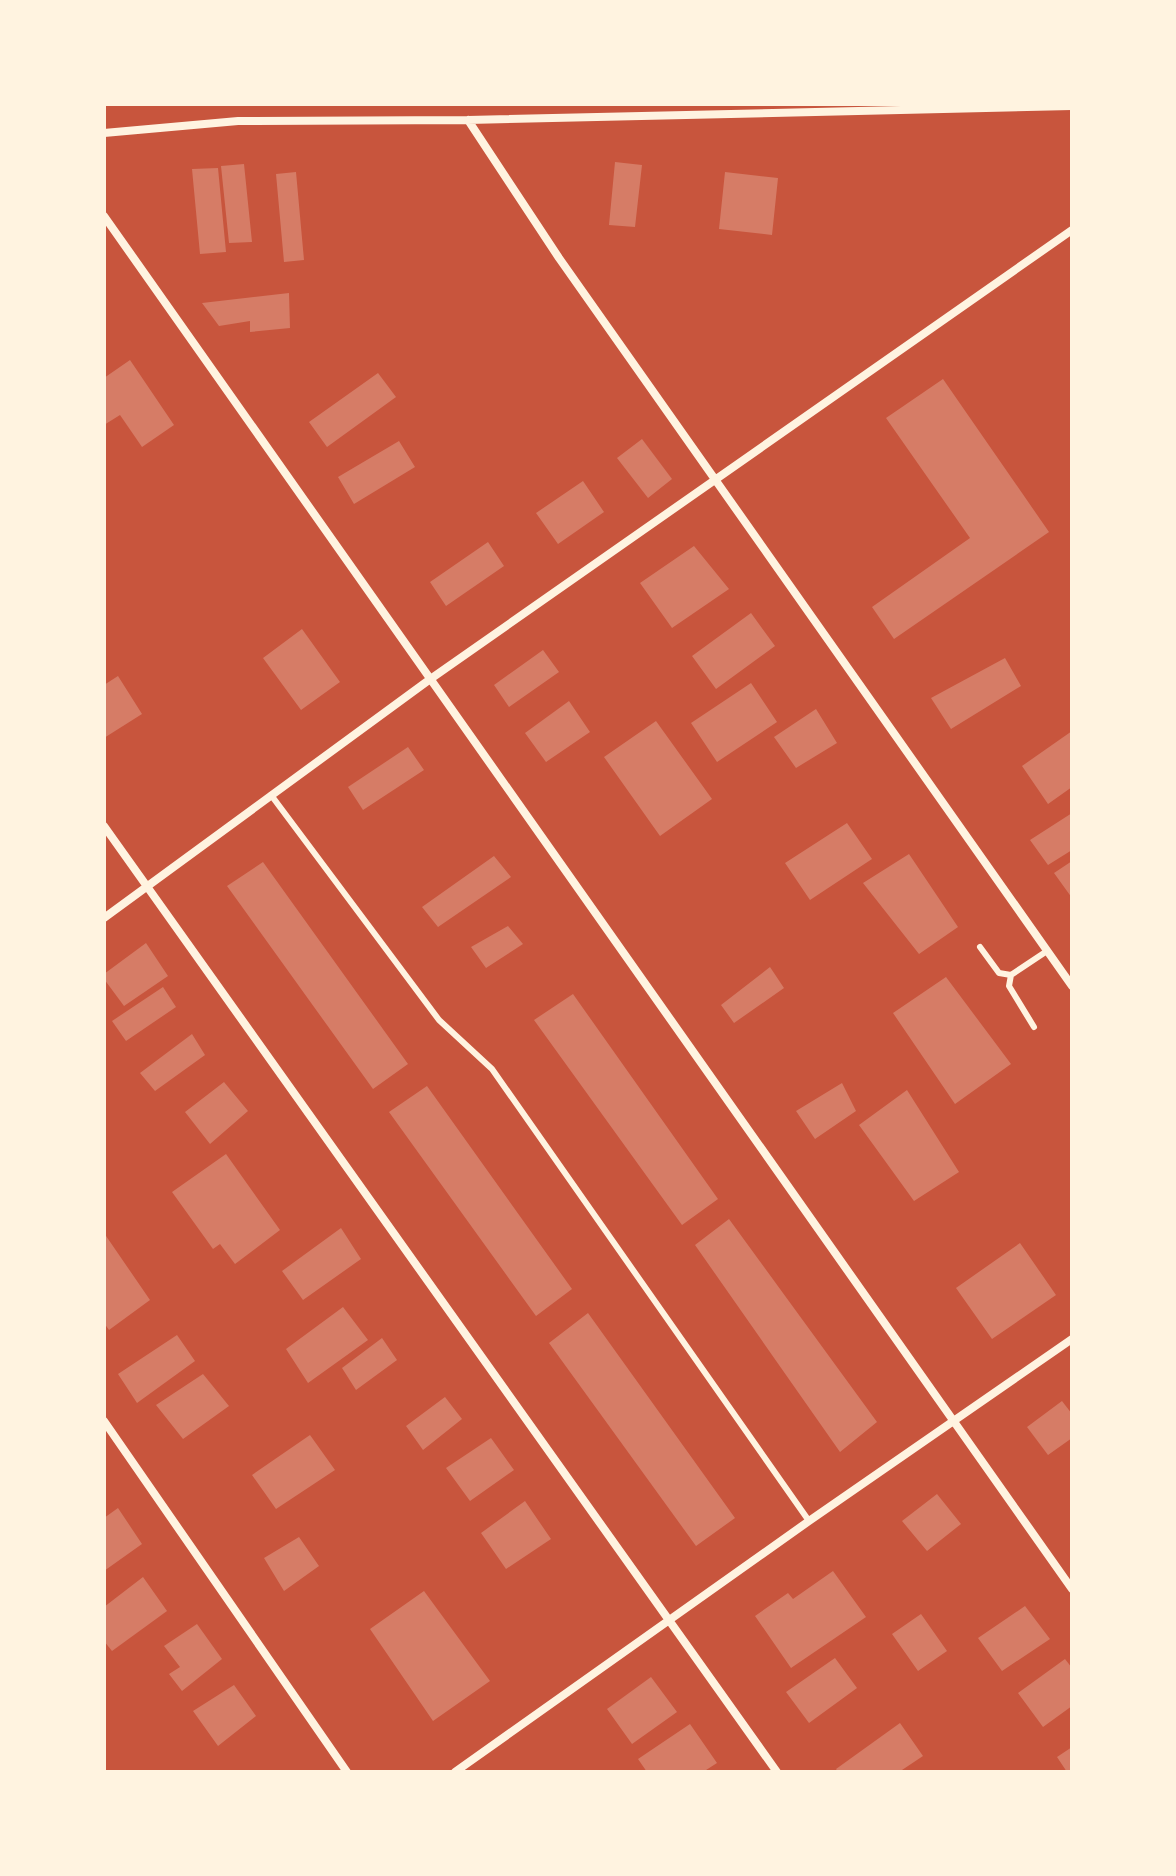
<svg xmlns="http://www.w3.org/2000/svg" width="1176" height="1876" viewBox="0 0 1176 1876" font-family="Cabin,sans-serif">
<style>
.building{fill:#d67c66}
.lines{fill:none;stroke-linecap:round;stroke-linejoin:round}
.service{stroke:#fff3e0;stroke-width:6}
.minor{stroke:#fff3e0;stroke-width:8}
</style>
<rect width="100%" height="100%" fill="#c8553d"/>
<path class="building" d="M615,162L642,165L635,227L609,225Z
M244,164L252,242L229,243L221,166Z
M218,168L226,252L200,254L192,169Z
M296,172L304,260L284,262L276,174Z
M725,172L778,178L772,235L719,229Z
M289,293L290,328L250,332V321L219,326L202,303Z
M130,360L174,425L142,447L120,415L104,425V378Z
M378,373L396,397L327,447L309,422Z
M943,379L1049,532L894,639L872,607L970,538L886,418Z
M642,439L672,479L648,498L617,458Z
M399,441L415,467L354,504L338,477Z
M583,481L604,512L558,544L536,513Z
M488,542L504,566L446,606L430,582Z
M694,546L729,589L672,628L640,583Z
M751,613L775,646L716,689L692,656Z
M302,629L340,682L301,710L263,658Z
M543,650L559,672L509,707L494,685Z
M1005,658L1021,686L951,729L931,698Z
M118,676L142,714L104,738V685Z
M751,683L777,722L717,762L691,723Z
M569,701L590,732L546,762L525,733Z
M816,709L837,743L796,768L774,737Z
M656,721L712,799L660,836L604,757Z
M1072,731V787L1048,804L1022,766Z
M408,747L424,770L363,810L348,787Z
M1072,813V850L1048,865L1030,840Z
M847,823L872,859L810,900L785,863Z
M909,854L958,927L919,954L863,883Z
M494,856L511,877L438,927L422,907Z
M1072,861V898L1054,873Z
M263,862L408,1064L373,1089L227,886Z
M508,926L523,944L486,968L471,947Z
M146,943L168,976L124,1006L104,979V974Z
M770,967L784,988L734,1023L721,1005Z
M946,977L1011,1064L955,1104L893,1013Z
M163,987L176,1007L126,1041L112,1021Z
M573,994L718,1199L682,1225L534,1020Z
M192,1034L205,1055L155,1091L140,1073Z
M224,1082L248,1111L210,1144L185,1112Z
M842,1083L856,1111L815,1139L796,1111Z
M427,1086L572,1289L536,1316L389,1112Z
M907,1090L959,1172L914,1201L859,1125Z
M226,1154L280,1230L235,1264L220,1244L213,1249L172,1192Z
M729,1219L877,1422L840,1452L695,1245Z
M341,1228L361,1259L303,1300L282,1271Z
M104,1233L150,1300L109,1330L104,1323Z
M1020,1243L1056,1295L992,1339L956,1288Z
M343,1307L368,1340L308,1383L286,1349Z
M588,1313L735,1518L696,1546L549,1343Z
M177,1335L195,1361L137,1403L118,1374Z
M382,1338L397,1360L356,1390L342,1368Z
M203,1374L229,1406L183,1439L156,1405Z
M445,1397L462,1419L423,1450L406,1426Z
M1062,1401L1072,1414V1438L1048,1455L1027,1427Z
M310,1435L335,1470L276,1509L252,1475Z
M491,1438L514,1470L470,1501L446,1468Z
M937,1494L961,1524L927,1551L902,1521Z
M525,1501L551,1539L506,1569L481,1533Z
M118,1508L142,1544L104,1571V1518Z
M299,1537L319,1566L284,1591L264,1558Z
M833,1571L866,1617L791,1668L755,1616L788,1593L793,1599Z
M143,1577L167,1611L112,1651L104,1641V1607Z
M424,1591L490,1681L433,1721L370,1629Z
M1025,1606L1050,1639L1002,1671L978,1638Z
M921,1614L947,1651L918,1671L892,1634Z
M197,1624L222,1659L182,1691L169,1674L180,1667L164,1646Z
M835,1658L857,1688L809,1723L786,1692Z
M1065,1659L1072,1668V1706L1043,1727L1018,1693Z
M651,1677L677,1712L632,1744L607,1709Z
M234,1685L256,1716L218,1746L193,1711Z
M900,1723L923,1756L899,1772H838L836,1769Z
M690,1724L717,1763L703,1772H647L638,1759Z
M1072,1747V1772H1067L1057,1757Z"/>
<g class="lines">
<path class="service" d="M271,795L439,1020L492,1069L809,1521
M980,947L999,973L1011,975
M1034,1027L1009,986L1011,975L1047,951"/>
<path class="minor" d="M468,120L559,258L1072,986
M104,133L238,121L468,120L1072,106
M104,216L1072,1589
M104,826L777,1772
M104,918L429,680L1072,230
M104,1421L347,1772
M455,1772L809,1521L1072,1339"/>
</g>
<rect width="1176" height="1876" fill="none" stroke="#fff3e0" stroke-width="212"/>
</svg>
